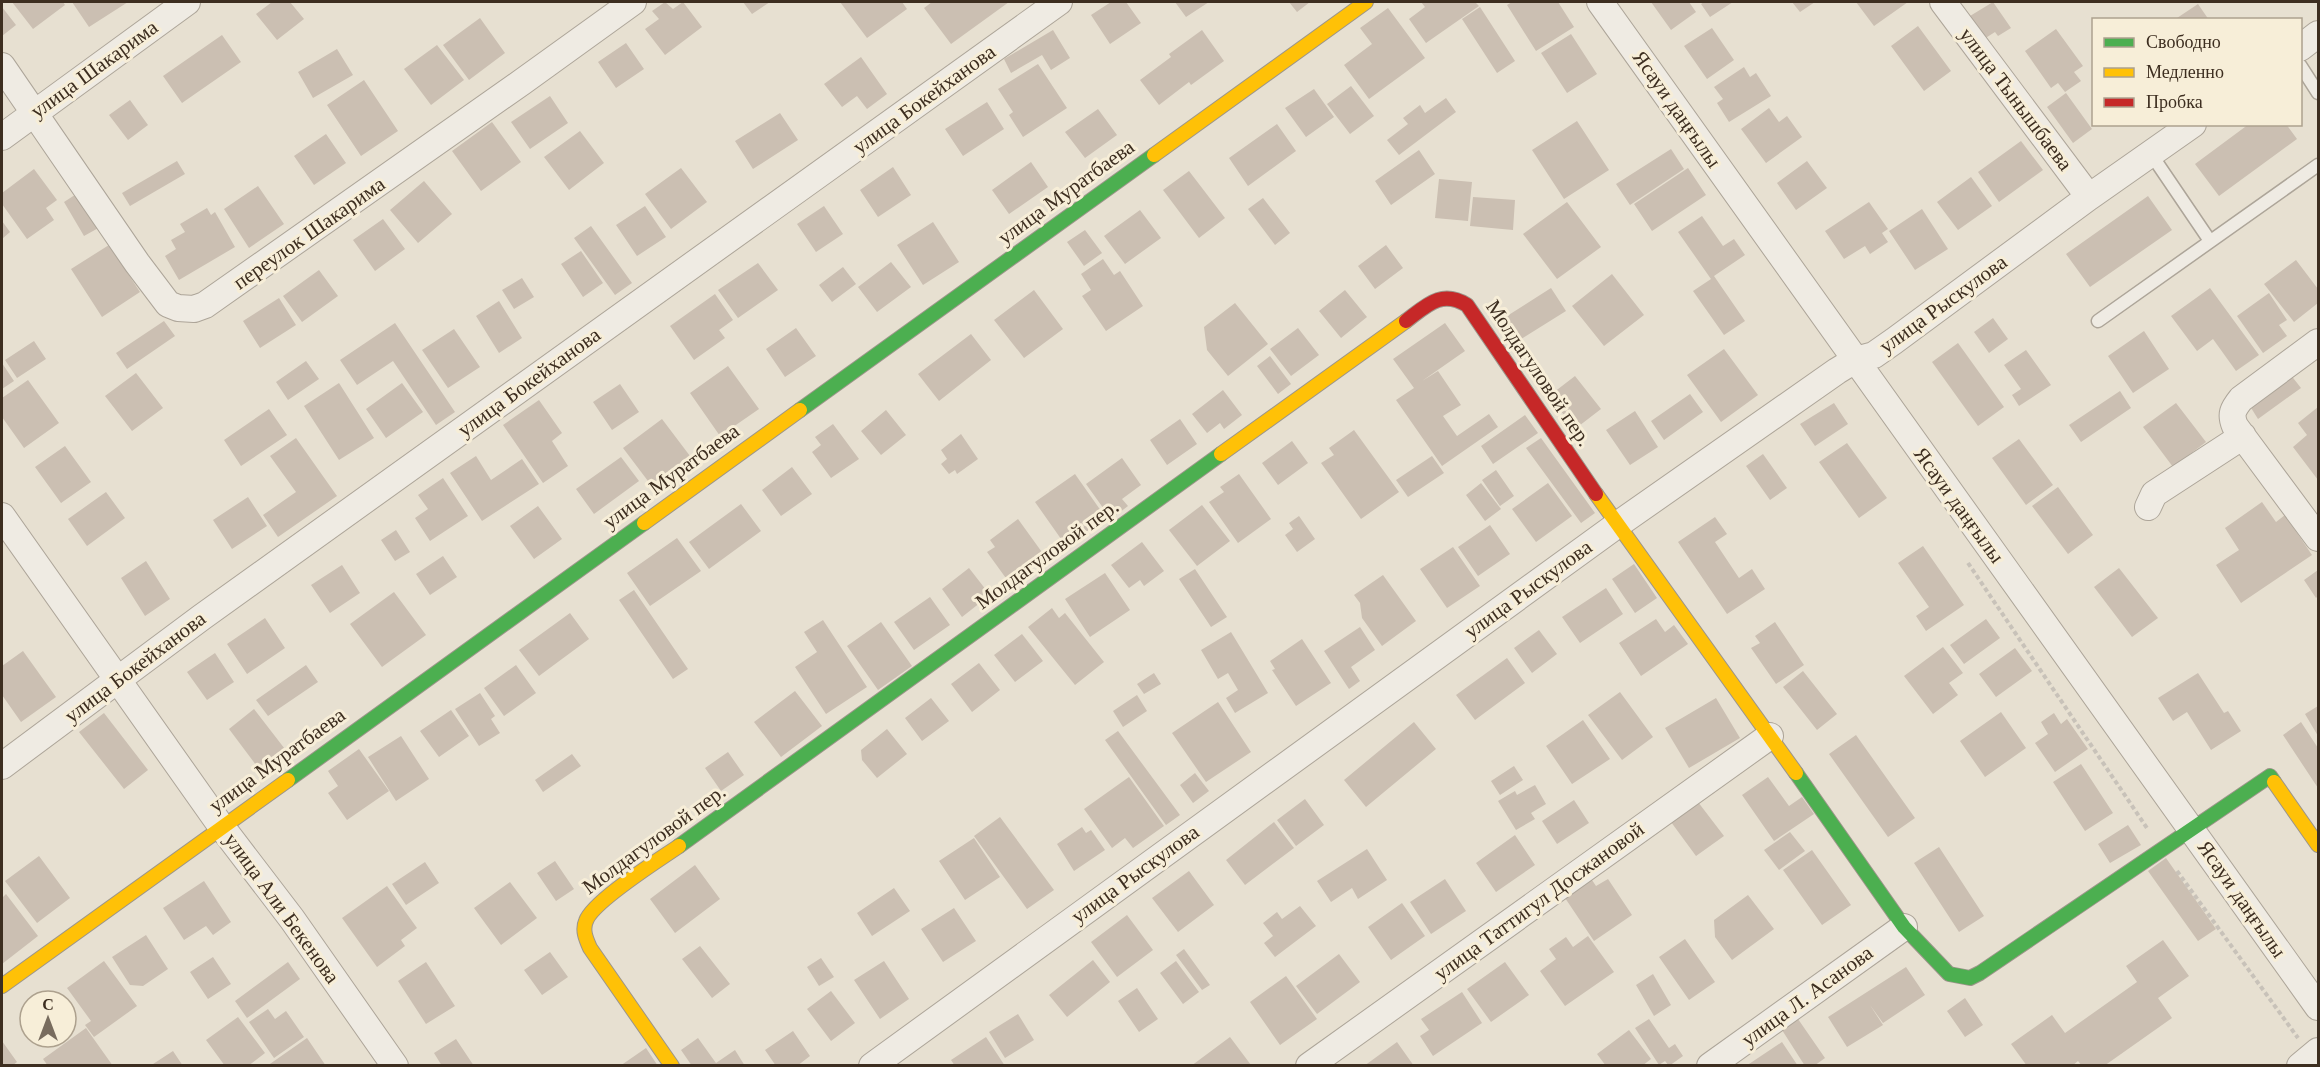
<svg xmlns="http://www.w3.org/2000/svg" width="2320" height="1067" viewBox="0 0 2320 1067" font-family="'Times New Roman',serif">
<style>
.building{fill:#cbbfb2}
.lines{fill:none;stroke-linecap:round;stroke-linejoin:round}
.lane-casing{stroke:#ada599;stroke-width:15}
.street-casing{stroke:#ada599;stroke-width:28}
.fast-casing{stroke:#9c958a;stroke-width:16}
.slow-casing{stroke:#9c958a;stroke-width:16}
.jam-casing{stroke:#9c958a;stroke-width:16}
.path{stroke:#c8c2b9;stroke-width:4;stroke-dasharray:4.5 3;stroke-linecap:butt}
.lane{stroke:#efebe3;stroke-width:12}
.street{stroke:#efebe3;stroke-width:26}
.fast{stroke:#4caf50;stroke-width:14}
.slow{stroke:#ffc107;stroke-width:14}
.jam{stroke:#c62828;stroke-width:14}
.labels{text-anchor:middle;stroke-width:6;stroke-linejoin:round;paint-order:stroke}
.street-label{font-size:21px;fill:#3d2e20;stroke:#f7eed8}
</style>
<rect width="100%" height="100%" fill="#e7e0d1"/>
<path class="building" d="M12,2H63L65,5L33,29Z
M72,2H128L89,27Z
M272,2H290L304,19L277,40L256,14Z
M665,2L673,9L683,2L702,27L665,55L645,29L659,19L652,11Z
M743,2H770L752,14Z
M840,2H902L907,9L867,38Z
M932,2H1009L951,44L924,8Z
M1111,2H1126L1141,23L1110,44L1091,15Z
M1175,2H1209L1186,17Z
M1289,2H1310L1297,12Z
M1421,2H1475L1479,6L1426,43L1409,19L1425,7Z
M1512,2H1558L1574,27L1536,51L1507,5Z
M1651,2H1689L1696,12L1671,30Z
M1704,2H1733L1710,17L1701,4Z
M1792,2H1815L1800,12Z
M1856,2H1908L1874,26Z
M1993,2L2011,28L1998,36L1995,32L1984,39L1970,16Z
M2198,4L2209,20H2174Z
M2,7L16,25L2,36Z
M1480,7L1515,61L1497,73L1462,19Z
M1388,8L1425,58L1369,99L1344,65L1372,44L1360,28Z
M480,18L505,53L469,80L443,45Z
M1918,26L1951,71L1924,91L1891,46Z
M1712,28L1734,60L1707,79L1684,46Z
M2056,29L2083,66L2074,72L2081,81L2065,92L2058,83L2051,88L2025,51Z
M1053,30L1070,58L1051,70L1042,55L1011,73L1004,59Z
M1202,30L1224,61L1191,85L1189,82L1159,105L1140,80L1171,57L1169,54Z
M1571,34L1597,74L1567,93L1541,53Z
M222,35L241,62L182,103L163,76Z
M626,43L644,69L616,88L598,62Z
M437,45L464,80L431,105L404,69Z
M337,49L353,75L313,98L298,72Z
M861,57L887,94L867,109L857,96L842,107L824,84Z
M1038,64L1067,108L1023,137L1009,115L1013,112L998,89Z
M1744,67L1750,77L1756,73L1771,96L1729,122L1717,103L1723,99L1714,87Z
M364,80L398,131L361,156L327,105Z
M1351,86L1374,116L1350,134L1327,104Z
M1314,89L1334,117L1306,137L1285,108Z
M2066,93L2092,129L2073,143L2047,107Z
M550,96L568,123L530,149L511,122Z
M1446,98L1456,112L1399,155L1387,140L1408,124L1403,118L1420,105L1425,113Z
M130,100L148,125L128,140L109,115Z
M987,102L1004,129L963,156L945,129Z
M1769,108L1779,122L1787,116L1802,137L1766,163L1741,129Z
M1098,109L1117,135L1085,158L1065,132Z
M780,113L798,140L753,169L735,141Z
M1577,121L1609,170L1564,199L1532,150Z
M492,122L521,162L481,191L452,151Z
M1277,124L1296,151L1248,186L1229,158Z
M2249,124H2286L2297,139L2219,196L2195,164Z
M580,131L604,163L569,190L544,157Z
M326,134L346,163L314,185L294,156Z
M2021,141L2043,170L1999,202L1978,172Z
M1671,149L1684,169L1630,205L1616,184Z
M1419,150L1435,174L1391,205L1375,181Z
M177,161L185,174L130,206L122,193Z
M1807,161L1827,188L1796,210L1777,183Z
M1031,162L1048,187L1009,214L992,190Z
M893,167L911,195L878,217L860,190Z
M681,168L707,202L671,229L645,194Z
M1688,168L1706,195L1652,231L1634,204Z
M34,169L57,200L46,208L54,220L27,239L2,204V193Z
M1189,171L1225,218L1199,238L1163,190Z
M1971,177L1992,206L1958,230L1937,202Z
M1439,179L1472,182L1468,221L1435,218Z
M424,181L452,214L418,243L390,210Z
M258,186L284,224L249,248L224,209Z
M81,191L102,226L84,236L64,202Z
M2148,196L2172,230L2090,287L2066,254Z
M1473,197L1515,200L1513,230L1470,226Z
M1263,198L1290,233L1275,245L1248,209Z
M1567,202L1601,247L1557,279L1523,234Z
M1869,202L1888,229L1882,233L1888,242L1870,254L1865,246L1844,259L1825,231Z
M645,206L666,237L637,256L616,225Z
M824,206L843,234L816,252L797,224Z
M207,208L211,215L215,212L235,247L179,280L165,256L176,249L171,240L185,232L180,224Z
M1922,209L1948,249L1915,270L1889,231Z
M1140,210L1161,238L1125,264L1104,236Z
M1702,216L1723,246L1734,239L1745,255L1714,276L1745,321L1724,335L1693,291L1711,279L1678,232Z
M383,219L405,249L375,271L353,240Z
M2,221L10,232L2,239Z
M933,222L959,262L923,285L897,245Z
M591,226L632,283L615,295L574,238Z
M1085,230L1102,253L1084,266L1067,242Z
M109,245L140,292L102,317L71,269Z
M1386,245L1403,268L1375,289L1358,266Z
M581,251L603,283L583,297L561,264Z
M1103,259L1114,275L1120,271L1143,306L1106,331L1082,296L1091,290L1081,274Z
M2296,260L2318,289V303L2294,322L2264,284Z
M891,262L911,287L877,312L858,287Z
M758,263L778,290L738,318L718,290Z
M843,267L856,284L832,302L819,285Z
M319,270L338,296L302,322L283,296Z
M1612,274L1644,315L1604,346L1572,306Z
M522,278L534,297L514,309L502,290Z
M1551,288L1566,311L1510,346L1496,323Z
M2210,288L2259,355L2236,371L2213,339L2197,351L2171,316Z
M1034,290L1063,329L1024,358L994,320Z
M1345,290L1367,317L1341,338L1319,311Z
M2269,293L2287,320L2279,325L2287,336L2263,353L2237,316Z
M715,294L733,320L719,330L725,338L694,360L670,326Z
M279,298L296,325L260,348L243,321Z
M499,301L522,338L499,353L476,316Z
M1235,303L1268,344L1228,376L1207,350L1204,327Z
M1993,318L2008,339L1989,353L1974,332Z
M164,321L175,336L127,369L116,353Z
M395,323L455,412L436,425L393,361L357,385L340,360Z
M1445,323L1465,351L1422,381L1438,371L1461,405L1443,416L1457,436L1489,414L1498,427L1442,466L1396,400L1414,388L1393,359Z
M796,328L816,356L785,377L766,349Z
M1298,328L1319,355L1291,376L1270,349Z
M454,329L480,367L448,388L422,350Z
M2144,331L2169,369L2133,393L2108,356Z
M971,334L991,360L939,401L918,374Z
M34,341L46,359L17,378L5,360Z
M1958,343L2004,407L1978,426L1932,362Z
M1724,349L1758,395L1721,422L1687,375Z
M2026,350L2051,385L2019,406L2012,395L2021,389L2004,365Z
M1270,356L1291,384L1278,394L1257,366Z
M306,361L319,379L288,400L276,382Z
M2,363L14,381L2,389Z
M728,366L759,409L720,436L690,393Z
M136,373L163,408L132,431L105,396Z
M2290,374L2301,388L2258,419L2248,403Z
M1575,376L1601,409L1575,429L1549,396Z
M28,380L59,423L24,448L2,417V398Z
M339,383L374,438L339,460L304,406Z
M402,383L423,412L386,438L366,409Z
M620,384L639,412L612,430L593,402Z
M1223,390L1242,415L1224,429L1220,423L1207,433L1192,414Z
M2120,391L2131,408L2081,442L2069,425Z
M1690,394L1703,412L1664,440L1651,421Z
M539,400L562,433L552,441L568,466L543,483L503,425Z
M1834,403L1848,424L1815,446L1800,424Z
M2176,403L2206,442L2173,467L2143,427Z
M2318,407V480L2293,447L2307,435L2298,423Z
M269,409L287,435L241,466L224,440Z
M886,410L906,435L881,455L861,431Z
M1635,411L1658,447L1630,465L1606,430Z
M1525,415L1538,433L1493,464L1481,446Z
M662,419L690,456L651,485L623,448Z
M1180,419L1197,444L1167,465L1150,440Z
M833,424L859,459L831,478L812,452L821,445L815,437Z
M1354,430L1399,492L1361,519L1321,463L1334,455L1329,448Z
M961,434L978,459L957,474L955,470L949,474L941,464L947,459L941,450Z
M296,438L337,496L278,537L263,515L296,492L270,456Z
M1541,438L1595,513L1581,523L1526,448Z
M2019,439L2053,485L2026,505L1992,458Z
M1292,441L1308,463L1278,485L1262,463Z
M1847,443L1887,498L1859,518L1819,462Z
M65,446L91,482L61,503L35,467Z
M1763,454L1787,488L1770,500L1746,466Z
M476,456L491,480L522,459L539,484L482,521L450,473Z
M1432,456L1444,473L1408,497L1396,480Z
M621,457L639,481L594,514L576,489Z
M1122,458L1141,485L1122,499L1128,506L1111,519L1086,484Z
M792,467L812,494L781,516L762,490Z
M1496,470L1514,496L1500,506L1482,480Z
M1075,474L1106,518L1066,546L1035,502Z
M1239,474L1271,519L1238,543L1209,502L1224,492L1220,487Z
M443,478L468,516L430,541L415,518L428,509L418,495Z
M1481,483L1501,509L1485,521L1466,495Z
M1548,483L1572,516L1536,542L1512,509Z
M2058,487L2093,535L2068,554L2032,506Z
M106,492L125,518L87,546L68,519Z
M248,497L267,526L232,549L213,520Z
M2262,502L2276,522L2285,515L2312,555L2241,603L2216,565L2239,550L2225,528Z
M741,504L761,531L709,569L689,542Z
M1202,505L1230,541L1197,566L1169,530Z
M538,506L562,539L534,559L510,526Z
M1299,516L1315,539L1297,552L1285,535L1293,529L1289,523Z
M1715,517L1727,534L1715,542L1739,578L1752,569L1765,589L1727,614L1678,542Z
M1018,519L1044,555L1008,581L987,552L995,547L990,540Z
M1490,525L1510,554L1478,576L1458,547Z
M396,530L410,552L395,561L381,540Z
M677,538L701,571L650,606L627,573Z
M1142,542L1164,571L1144,586L1140,580L1129,588L1111,565Z
M1923,546L1964,605L1926,631L1916,616L1929,607L1898,563Z
M1453,547L1480,586L1447,608L1420,569Z
M443,556L457,577L430,595L416,574Z
M146,561L170,599L145,616L121,578Z
M1634,564L1657,598L1635,613L1612,579Z
M342,565L360,593L330,613L311,585Z
M969,568L990,595L962,617L942,589Z
M2119,568L2158,618L2132,637L2094,587Z
M1195,569L1227,617L1211,627L1179,579Z
M2318,570V596L2316,598L2304,580Z
M1105,573L1130,610L1090,637L1065,599Z
M1383,575L1416,621L1382,646L1362,618L1360,603L1354,595Z
M1606,588L1623,614L1580,643L1562,617Z
M634,590L688,669L673,679L619,600Z
M394,592L426,635L382,667L350,624Z
M930,597L950,625L914,650L894,622Z
M1052,608L1059,618L1065,613L1104,662L1075,685L1028,627Z
M570,613L589,639L539,676L519,650Z
M265,618L285,648L247,674L227,644Z
M1656,619L1665,632L1674,625L1688,644L1641,676L1619,643Z
M1986,619L2000,638L1964,664L1950,645Z
M823,620L867,687L826,714L795,667L817,652L804,632Z
M881,622L912,666L878,690L847,646Z
M1775,622L1804,665L1776,684L1751,648L1760,643L1755,636Z
M1360,627L1375,650L1351,667L1360,681L1349,689L1324,651Z
M1539,630L1557,654L1532,673L1514,648Z
M1231,632L1268,693L1235,713L1226,698L1238,690L1228,673L1218,679L1201,650Z
M1022,634L1043,661L1015,682L994,655Z
M1302,639L1331,683L1296,706L1272,670L1275,669L1270,661Z
M1943,647L1963,673L1949,683L1958,695L1933,714L1904,676Z
M2015,648L2032,671L1996,697L1979,674Z
M23,651L56,697L21,722L2,695V666Z
M215,653L234,682L207,700L187,672Z
M1507,658L1525,683L1475,720L1456,695Z
M979,663L1000,690L972,712L951,684Z
M306,665L318,682L268,716L256,700Z
M516,665L536,693L504,716L484,688Z
M1803,671L1837,714L1817,730L1783,687Z
M1154,673L1161,684L1144,694L1137,684Z
M2198,673L2224,713L2228,711L2241,731L2211,750L2187,712L2173,721L2158,698Z
M795,691L822,726L781,757L754,722Z
M1620,692L1653,737L1622,760L1588,715Z
M480,693L495,716L491,719L500,733L479,746L455,709Z
M1137,695L1147,711L1123,727L1113,711Z
M931,698L949,721L922,741L905,718Z
M1716,698L1740,738L1689,768L1665,728Z
M1218,702L1251,752L1206,782L1172,733Z
M2318,706V736L2305,714Z
M254,709L288,753L262,773L229,729Z
M451,710L469,736L439,757L420,731Z
M2001,712L2026,748L1985,777L1960,741Z
M104,713L148,770L124,789L79,732Z
M2054,713L2061,724L2067,719L2088,749L2055,772L2035,743L2048,734L2041,722Z
M1583,720L1610,759L1572,784L1546,746Z
M1414,722L1436,749L1366,807L1344,780Z
M2301,722L2318,748V788L2283,735Z
M887,729L907,754L877,778L862,760L861,750Z
M1118,731L1180,815L1166,825L1105,740Z
M1856,735L1915,818L1888,837L1829,754Z
M401,736L429,779L396,801L368,757Z
M359,749L389,791L347,820L328,793L338,786L328,771Z
M728,752L744,775L721,791L705,768Z
M572,754L581,766L543,792L535,780Z
M2081,764L2113,813L2085,831L2053,782Z
M1514,766L1523,780L1500,795L1491,781Z
M1195,773L1209,791L1193,803L1180,785Z
M1129,777L1164,826L1133,848L1125,838L1112,848L1084,809Z
M1768,777L1789,806L1802,797L1814,814L1774,841L1742,795Z
M1535,785L1546,804L1531,813L1535,819L1516,830L1498,801L1515,791L1517,795Z
M1305,799L1324,825L1296,846L1277,820Z
M1574,800L1589,823L1557,844L1542,821Z
M1698,802L1724,836L1696,856L1671,822Z
M1000,817L1054,890L1027,909L974,836Z
M1274,822L1294,848L1245,885L1226,860Z
M2128,825L2141,845L2110,863L2098,844Z
M1082,827L1086,833L1091,830L1105,850L1074,871L1057,844Z
M1790,832L1805,851L1779,870L1764,850Z
M1515,835L1535,865L1496,892L1476,863Z
M974,838L1000,877L965,900L939,861Z
M1939,847L1984,916L1959,932L1914,863Z
M1367,849L1387,880L1358,899L1352,888L1331,902L1317,881Z
M1812,850L1851,905L1822,925L1783,870Z
M39,856L70,898L37,923L5,881Z
M2166,858L2216,929L2198,941L2148,871Z
M555,861L574,889L556,901L537,873Z
M425,862L439,883L406,905L392,884Z
M695,865L720,899L675,933L650,899Z
M1189,871L1214,905L1178,932L1152,898Z
M1590,877L1596,886L1608,879L1632,915L1594,941L1563,895Z
M1445,879L1466,911L1431,934L1410,902Z
M204,881L231,922L213,935L206,926L184,940L163,908Z
M510,882L537,918L501,945L474,908Z
M387,886L417,928L401,940L405,946L377,967L342,918Z
M894,888L910,911L872,936L857,913Z
M6,894L38,936L2,964V898Z
M1748,895L1774,929L1732,960L1715,937L1714,920Z
M1402,903L1425,936L1391,960L1368,927Z
M1300,906L1316,926L1275,957L1264,943L1273,936L1263,923L1277,912L1282,919Z
M954,908L976,941L943,962L921,929Z
M1127,915L1153,950L1117,977L1091,942Z
M146,935L168,969L143,986L130,985L112,957Z
M1588,936L1614,972L1565,1006L1540,971L1556,959L1549,949L1566,937L1573,947Z
M1685,939L1715,982L1689,1000L1659,957Z
M2163,940L2189,976L2158,998L2172,1018L2104,1066H2082L2078,1061L2072,1066H2027L2011,1044L2052,1015L2065,1033L2137,982L2126,966Z
M700,946L730,984L712,998L682,959Z
M1184,949L1210,985L1202,990L1176,955Z
M550,952L568,977L542,995L524,970Z
M1339,954L1360,982L1317,1014L1296,986Z
M213,957L231,984L208,999L190,972Z
M821,958L834,977L819,986L807,967Z
M1093,960L1110,982L1067,1017L1049,995Z
M104,961L137,1006L94,1037L85,1025L91,1021L67,988Z
M884,961L909,999L880,1019L854,980Z
M1176,961L1199,992L1183,1004L1160,973Z
M288,962L300,979L247,1018L235,1001Z
M426,962L455,1006L426,1024L398,981Z
M1505,962L1529,995L1491,1022L1467,989Z
M1906,967L1925,995L1883,1023L1870,1005L1883,1025L1847,1047L1828,1017Z
M1653,974L1671,1005L1654,1016L1636,985Z
M1286,976L1317,1019L1280,1045L1250,1002Z
M1137,988L1158,1019L1139,1032L1118,1001Z
M831,991L855,1023L831,1041L807,1009Z
M1462,992L1482,1023L1433,1056L1420,1036L1429,1030L1421,1019Z
M1965,998L1983,1025L1965,1037L1947,1011Z
M268,1009L275,1019L286,1011L304,1037L274,1058L249,1022Z
M1018,1014L1034,1040L1005,1058L989,1032Z
M238,1017L265,1053L248,1066H225L206,1040Z
M1649,1019L1669,1048L1675,1044L1683,1056L1669,1066L1665,1061L1659,1065L1635,1028Z
M1798,1019L1825,1058L1814,1066H1805L1782,1030Z
M86,1028L113,1066H48L43,1059Z
M1629,1030L1651,1059L1642,1066H1606L1597,1054Z
M793,1031L810,1056L797,1066H776L765,1050Z
M986,1037L1005,1066H955L951,1060Z
M1230,1037L1251,1065L1191,1066Z
M307,1038L326,1066H267Z
M698,1038L716,1063L735,1050L745,1066H692L681,1050Z
M456,1039L474,1066H442L434,1053Z
M2,1041L17,1062L12,1066H2Z
M1397,1042L1414,1066H1364Z
M1782,1042L1798,1066H1746Z
M646,1048L658,1066H620Z
M173,1051L183,1066H150Z"/>
<g class="lines">
<defs>
<path id="lane" d="M2300,65L2318,93
M2151,154L2210,241
M2098,321L2318,165"/>
<path id="street" d="M1600,2L2318,1007
M1943,2L2089,197
M2300,48L2318,34
M2,66L137,263L168,304L178,308L194,309L205,305L522,82L633,2
M2,137L187,2
M2318,342L2241,399C2233,409 2230,414 2235,426L2318,538
M2148,507L2154,494L2243,436
M2,516L221,826L292,919L395,1066
M2,766L202,617L1059,2
M872,1066L1617,525L1837,371L1855,360L1874,355L1894,341L2089,197L2193,124
M1309,1066L1770,736
M1710,1066L1904,927
M2300,1066L2318,1051"/>
<path id="fast" d="M800,410L1154,155
M1796,773L1904,927L1949,974L1970,978L1980,973L2270,776L2274,782
M288,780L644,523
M679,846L1221,454"/>
<path id="slow" d="M1154,155L1366,2
M1221,454L1406,321
M1596,494L1796,773
M644,523L800,410
M2274,782L2318,845
M2,986L288,780
M672,1066L590,948C586,939 582,930 586,921C593,901 659,860 679,846"/>
<path id="jam" d="M1406,321C1426,306 1441,289 1467,305L1596,494"/>
</defs>
<use href="#lane" class="lane-casing"/>
<use href="#street" class="street-casing"/>
<use href="#fast" class="fast-casing"/>
<use href="#slow" class="slow-casing"/>
<use href="#jam" class="jam-casing"/>
<path class="path" d="M1968,563L2147,828
M2177,871L2298,1038"/>
<use href="#lane" class="lane"/>
<use href="#street" class="street"/>
<use href="#fast" class="fast"/>
<use href="#slow" class="slow"/>
<use href="#jam" class="jam"/>
</g>
<g class="labels">
<g class="street-label">
<text transform="translate(94 69) rotate(-36)" y="7">улица Шакарима</text>
<text transform="translate(924 99) rotate(-36)" y="7">улица Бокейханова</text>
<text transform="translate(2016 99) rotate(53)" y="7">улица Тынышбаева</text>
<text transform="translate(1677 109) rotate(55)" y="7">Ясауи даңғылы</text>
<text transform="translate(1066 192) rotate(-36)" y="7">улица Муратбаева</text>
<text transform="translate(309 233) rotate(-35)" y="7">переулок Шакарима</text>
<text transform="translate(1943 304) rotate(-36)" y="7">улица Рыскулова</text>
<text transform="translate(1539 373) rotate(56)" y="7">Молдагуловой пер.</text>
<text transform="translate(529 382) rotate(-36)" y="7">улица Бокейханова</text>
<text transform="translate(671 476) rotate(-36)" y="7">улица Муратбаева</text>
<text transform="translate(1959 505) rotate(54)" y="7">Ясауи даңғылы</text>
<text transform="translate(1047 554) rotate(-36)" y="7">Молдагуловой пер.</text>
<text transform="translate(1528 589) rotate(-36)" y="7">улица Рыскулова</text>
<text transform="translate(135 667) rotate(-37)" y="7">улица Бокейханова</text>
<text transform="translate(277 760) rotate(-36)" y="7">улица Муратбаева</text>
<text transform="translate(654 839) rotate(-36)" y="7">Молдагуловой пер.</text>
<text transform="translate(1135 874) rotate(-36)" y="7">улица Рыскулова</text>
<text transform="translate(2242 899) rotate(55)" y="7">Ясауи даңғылы</text>
<text transform="translate(1539 901) rotate(-36)" y="7">улица Таттигул Досжановой</text>
<text transform="translate(282 908) rotate(54)" y="7">улица Али Бекенова</text>
<text transform="translate(1807 996) rotate(-36)" y="7">улица Л. Асанова</text>
</g>
</g>
<rect width="2320" height="1067" fill="none" stroke="#3d2e20" stroke-width="6"/>
<rect x="2092" y="18" width="210" height="108" fill="#f7eed8" stroke="#ada18e" stroke-width="1.5"/>
<rect x="2104" y="38" width="30" height="9" fill="#4caf50" stroke="#ada18e" stroke-width="1.5"/>
<text x="2146" y="48" font-size="18" fill="#3d2e20">Свободно</text>
<rect x="2104" y="68" width="30" height="9" fill="#ffc107" stroke="#ada18e" stroke-width="1.5"/>
<text x="2146" y="78" font-size="18" fill="#3d2e20">Медленно</text>
<rect x="2104" y="98" width="30" height="9" fill="#c62828" stroke="#ada18e" stroke-width="1.5"/>
<text x="2146" y="108" font-size="18" fill="#3d2e20">Пробка</text>
<g transform="translate(48 1019)"><circle r="28" fill="#f7eed8" stroke="#ada18e" stroke-width="1.5"/>
<path d="M0-4.5L10 22L0 15L-10 22Z" fill="#786c5e"/>
<text y="-9" font-size="16" font-weight="bold" text-anchor="middle" fill="#3d2e20">С</text>
</g>
</svg>
